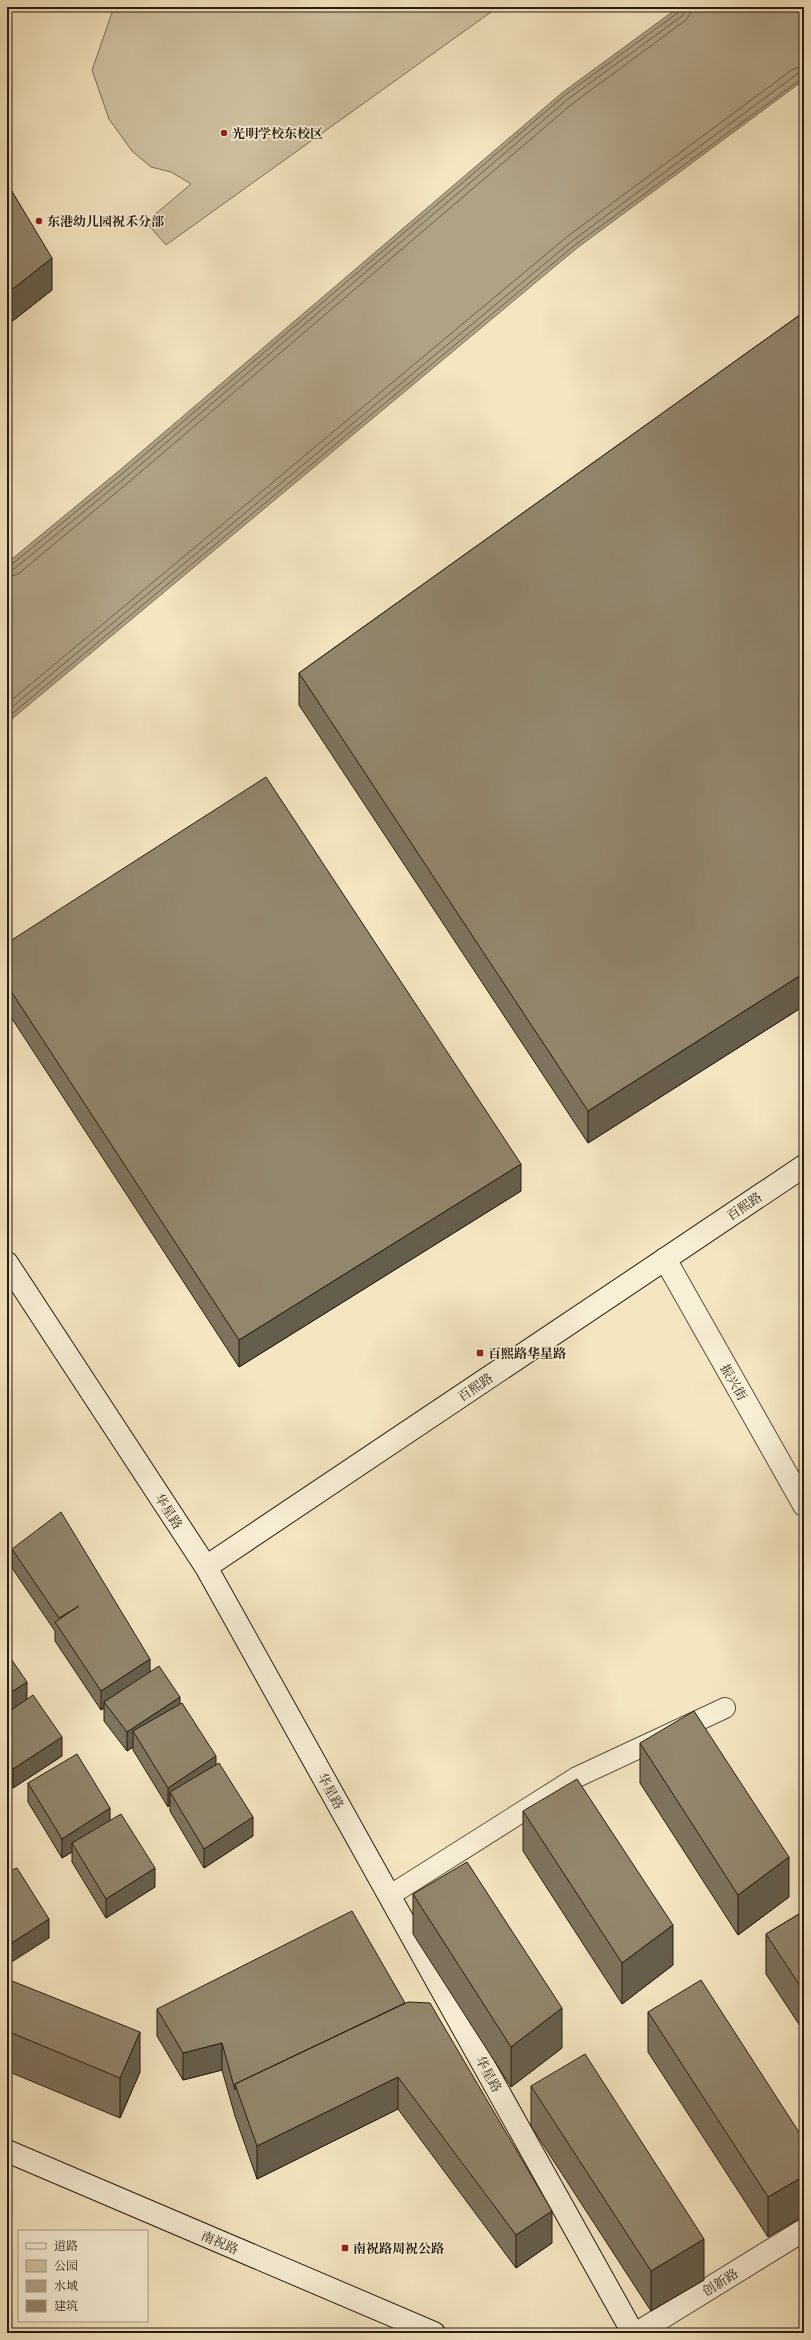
<svg xmlns="http://www.w3.org/2000/svg" width="811" height="2340" viewBox="0 0 811 2340" font-family="Cardo,'Noto Serif SC',serif">
<style>
.green{fill:#d1c4a3;stroke:#7c705a}
.water{fill:#afa285;stroke:#796d57}
.lines{fill:none;stroke-linecap:round;stroke-linejoin:round}
.shore{stroke:#6c604b;stroke-width:1}
.lane-casing{stroke:#5b4f3d;stroke-width:22}
.street-casing{stroke:#5b4f3d;stroke-width:24}
.secondary-casing{stroke:#281d11;stroke-width:24}
.lane{stroke:#f8efd7;stroke-width:20}
.street{stroke:#f8efd7;stroke-width:22}
.secondary{stroke:#f8efd7;stroke-width:22}
.wall{fill:#7e735e;stroke:#281d11}
.shaded-wall{fill:#665e4c;stroke:#281d11}
.building{fill:#92866d;stroke:#281d11}
.poi-dot{fill:#8f2418;stroke:#f8efd7;stroke-width:1.5}
.labels{text-anchor:middle;stroke-width:3.5;stroke-linejoin:round;paint-order:stroke}
.poi-label{font-size:13px;font-weight:bold;fill:#281d11;stroke:#f8efd7;text-anchor:start}
.street-label{font-size:13px;fill:#281d11;stroke:#f8efd7}
</style>
<rect width="100%" height="100%" fill="#f4e6c1"/>
<filter id="stains"><feTurbulence type="fractalNoise" baseFrequency=".005" numOctaves="4"/><feColorMatrix values="0 0 0 0 .2 0 0 0 0 .09 0 0 0 0 .02 0 0 0 .5 -.17"/></filter>
<radialGradient id="worn" r=".72"><stop offset=".6" stop-color="#630" stop-opacity="0"/><stop offset="1" stop-color="#630" stop-opacity=".3"/></radialGradient>
<path class="green" d="M114,7H498L166,245L146,222L191,184L171,172L151,167L132,151L109,119L92,70Z"/>
<path class="water" d="M679,7H804V80L577,248L7,723V563L120,470L563,92Z"/>
<g class="lines">
<path class="shore" d="M7,566L11,565L123,473L565,95L679,12L681,7
M7,571L14,569L126,477L568,99L682,16L686,7
M7,577L18,574L130,481L572,104L686,20L690,14L692,7
M7,704L568,236L793,69L804,66
M7,711L572,241L797,74L804,72
M7,718L575,245L804,77"/>
<defs>
<path id="lane" d="M389,1896L577,1777L725,1708"/>
<path id="street" d="M665,1259L804,1505
M637,2333L804,2230"/>
<path id="secondary" d="M7,1263L206,1567L633,2333
M206,1567L804,1166
M7,2151L434,2333"/>
</defs>
<use href="#lane" class="lane-casing"/>
<use href="#street" class="street-casing"/>
<use href="#secondary" class="secondary-casing"/>
<use href="#lane" class="lane"/>
<use href="#street" class="street"/>
<use href="#secondary" class="secondary"/>
</g>
<path class="wall" d="M7,183L52,290L10,323L7,319Z
M804,312V1006L588,1143L299,705V673Z
M7,943L521,1191L239,1367L7,1011Z
M12,1549L150,1672L180,1704L216,1765L253,1836L204,1868L170,1811V1805L168,1807L133,1750V1747L127,1751L104,1721V1708L101,1710L55,1641V1631L12,1568Z
M7,1653L27,1699L62,1756L13,1788L7,1778Z
M640,1743L789,1897L738,1935L640,1783Z
M28,1783L110,1820L155,1887L106,1918L72,1862V1852L62,1858L28,1802Z
M523,1811L673,1965L622,2004L523,1851Z
M413,1894L562,2048L511,2087L413,1934Z
M804,1911V2032L766,1974V1934Z
M7,1979L140,2072L120,2118L7,2071Z
M405,2003L552,2243L516,2268L398,2109L257,2179L235,2116L222,2070L183,2080L157,2036V2009Z
M648,2012L804,2140L768,2237L648,2052Z
M531,2086L704,2280L651,2311L531,2126Z"/>
<path class="shaded-wall" d="M52,258V290L10,323V291Z
M804,973V1006L588,1143V1111Z
M521,1164V1191L239,1367V1340Z
M9,1357V1376L7,1377V1358Z
M150,1659V1678L104,1702V1708L101,1710V1691Z
M27,1682V1701L7,1714V1695Z
M180,1697V1716L133,1731V1747L127,1751V1732Z
M62,1737V1756L13,1788V1769Z
M216,1756V1775L170,1792V1805L168,1807V1788Z
M110,1808V1827L72,1843V1852L62,1858V1839Z
M253,1817V1836L204,1868V1849Z
M9,1856V1875L7,1876V1858Z
M789,1857V1897L738,1935V1895Z
M155,1868V1887L106,1918V1899Z
M49,1919V1938L7,1965V1946Z
M673,1925V1965L622,2004V1963Z
M562,2008V2048L511,2087V2047Z
M140,2032V2072L120,2118V2078Z
M222,2043V2070L183,2080V2053Z
M398,2077V2109L257,2179V2146Z
M804,2176V2216L768,2237V2197Z
M552,2211V2243L516,2268V2235Z
M704,2239V2280L651,2311V2271Z"/>
<path class="building" d="M7,183L52,258L10,291L7,286Z
M804,312V973L588,1111L299,673Z
M266,777L521,1164L239,1340L7,985V943Z
M61,1512L150,1659L101,1691L55,1622L79,1606L59,1618L12,1549Z
M7,1653L27,1682L7,1695Z
M159,1666L180,1697L127,1732L104,1702Z
M33,1695L62,1737L13,1769L7,1759V1713Z
M182,1703L216,1756L168,1788L133,1731Z
M694,1711L789,1857L738,1895L640,1743Z
M77,1754L110,1808L62,1839L28,1783Z
M219,1763L253,1817L204,1849L170,1792Z
M577,1779L673,1925L622,1963L523,1811Z
M121,1814L155,1868L106,1899L72,1843Z
M467,1862L562,2008L511,2047L413,1894Z
M17,1868L49,1919L7,1946V1872Z
M352,1911L405,2003L235,2084V2090L222,2043L183,2053L157,2009Z
M804,1911V1992L766,1934Z
M7,1979L140,2032L120,2078L7,2031Z
M701,1980L804,2140V2176L768,2197L648,2012Z
M408,2002L430,2003L552,2211L516,2235L398,2077L257,2146L235,2084Z
M585,2054L704,2239L651,2271L531,2086Z"/>
<g class="poi-dot">
<circle cx="224" cy="133" r="4"/>
<circle cx="39" cy="221" r="4"/>
<rect x="476" y="1349" width="8" height="8" rx="2"/>
<rect x="341" y="2244" width="8" height="8" rx="2"/>
</g>
<g class="labels">
<g class="poi-label">
<text x="232" y="138">光明学校东校区</text>
<text x="47" y="226">东港幼儿园祝禾分部</text>
<text x="488" y="1358">百熙路华星路</text>
<text x="353" y="2253">南祝路周祝公路</text>
</g>
<g class="street-label">
<text transform="translate(744 1206) rotate(-34)" y="5">百熙路</text>
<text transform="translate(734 1382) rotate(60)" y="5">振兴街</text>
<text transform="translate(475 1387) rotate(-34)" y="5">百熙路</text>
<text transform="translate(169 1511) rotate(57)" y="5">华星路</text>
<text transform="translate(331 1791) rotate(61)" y="5">华星路</text>
<text transform="translate(489 2074) rotate(61)" y="5">华星路</text>
<text transform="translate(220 2242) rotate(23)" y="5">南祝路</text>
<text transform="translate(720 2282) rotate(-32)" y="5">创新路</text>
</g>
</g>
<rect width="811" height="2340" fill="none" stroke="#f4e6c1" stroke-width="24"/>
<rect x="8" y="8" width="795" height="2324" fill="none" stroke="#281d11" stroke-width="2"/>
<rect x="12" y="12" width="787" height="2316" fill="none" stroke="#281d11"/>
<rect x="18" y="2230" width="130" height="92" fill="#f8efd7" stroke="#a59b88"/>
<rect x="26" y="2243" width="20" height="6" fill="#f8efd7" stroke="#a59b88"/>
<text x="54" y="2250" font-size="12" fill="#281d11">道路</text>
<rect x="26" y="2260" width="20" height="12" fill="#d1c4a3" stroke="#a59b88"/>
<text x="54" y="2270" font-size="12" fill="#281d11">公园</text>
<rect x="26" y="2280" width="20" height="12" fill="#afa285" stroke="#a59b88"/>
<text x="54" y="2290" font-size="12" fill="#281d11">水域</text>
<rect x="26" y="2300" width="20" height="12" fill="#92866d" stroke="#a59b88"/>
<text x="54" y="2310" font-size="12" fill="#281d11">建筑</text>
<rect width="100%" height="100%" filter="url(#stains)"/>
<rect width="100%" height="100%" fill="url(#worn)"/>
</svg>
